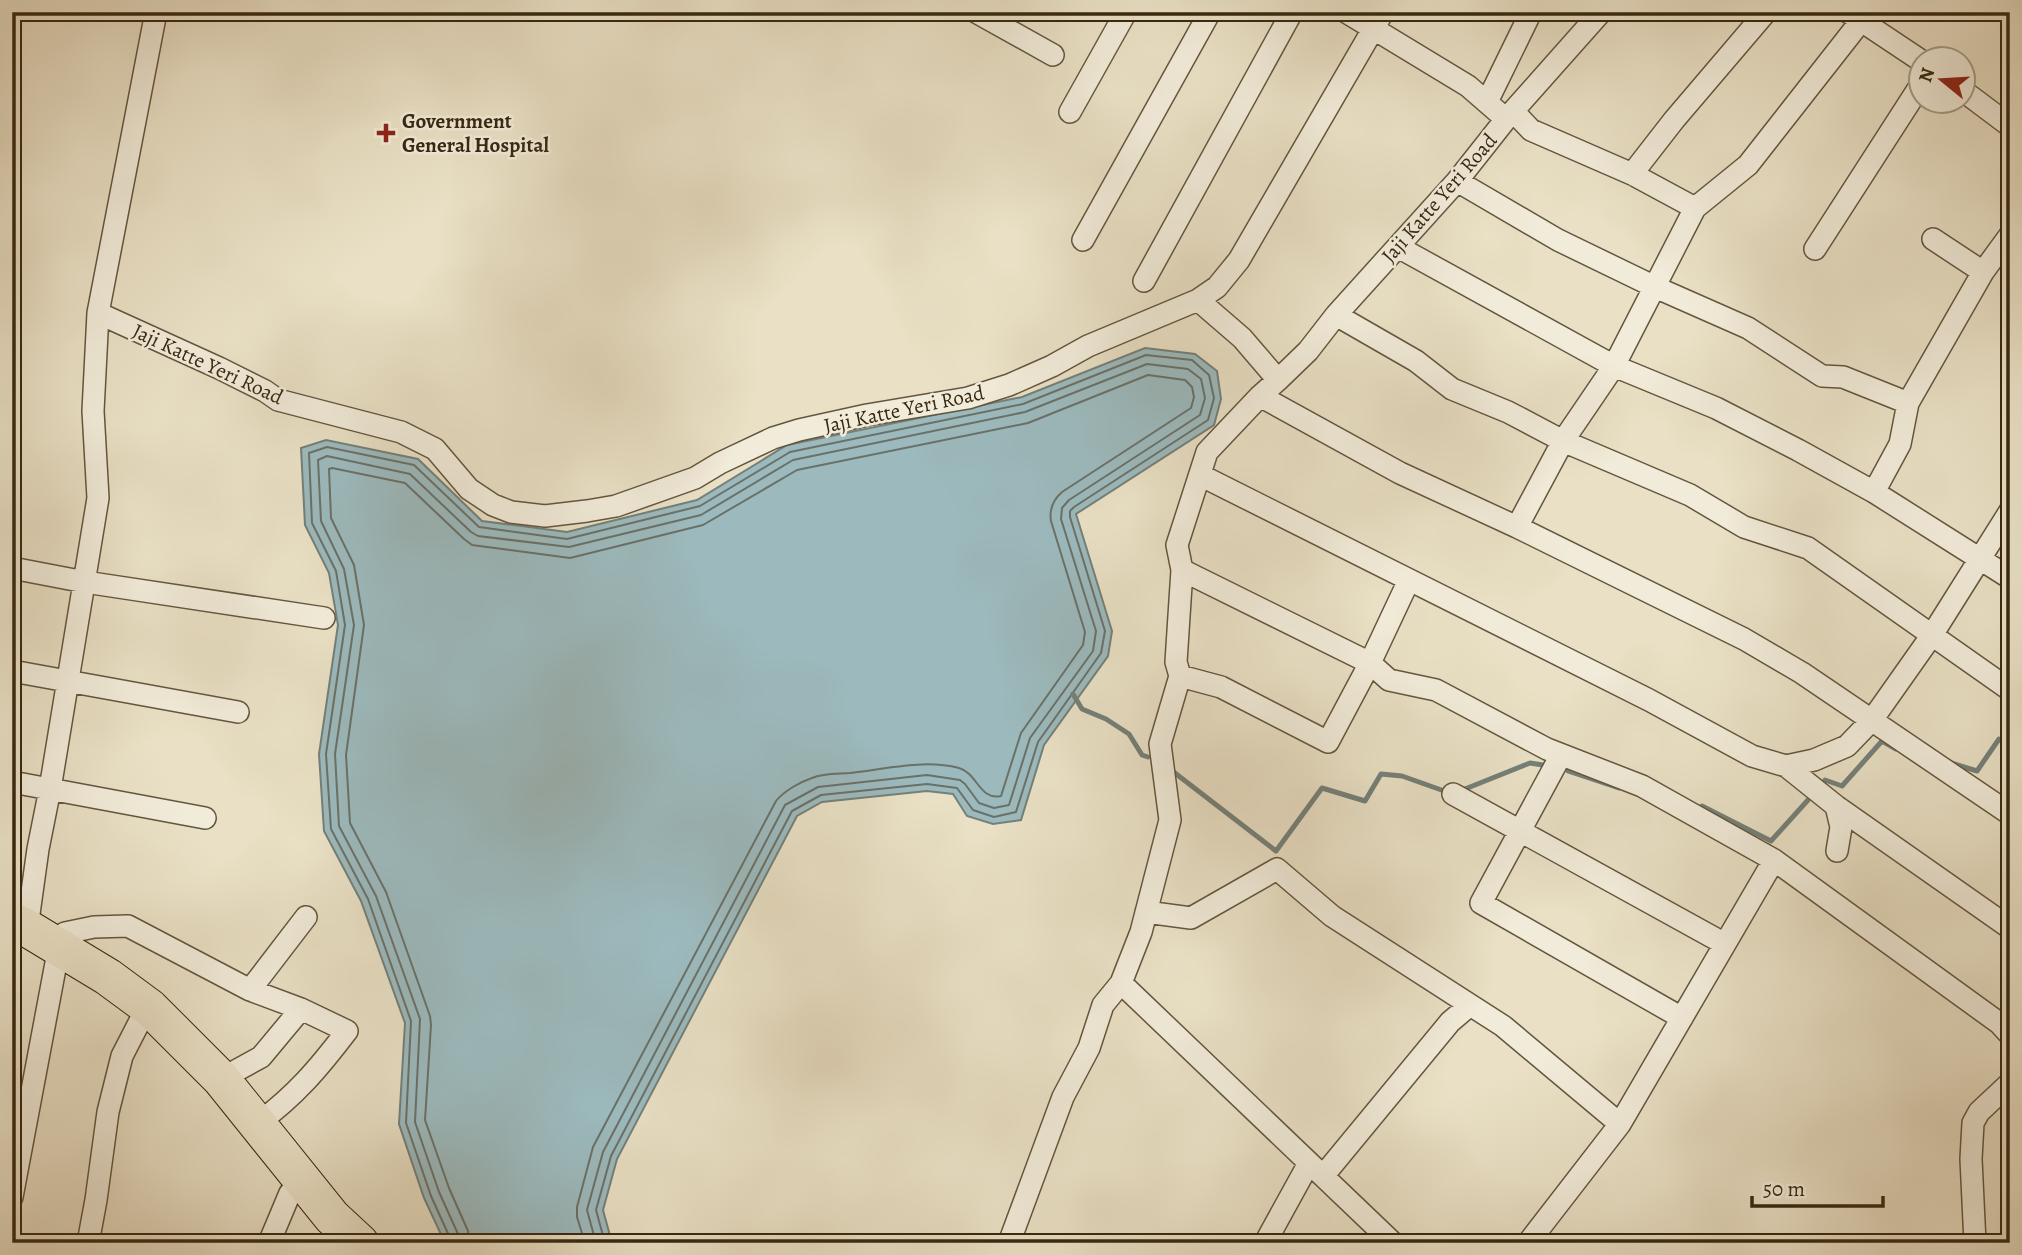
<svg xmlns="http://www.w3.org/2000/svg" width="2022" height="1255" viewBox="0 0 2022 1255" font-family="Alegreya,serif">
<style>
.water{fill:#9cbabe;stroke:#748079;stroke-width:2}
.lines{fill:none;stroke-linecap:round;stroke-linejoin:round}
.shore{stroke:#6a7168;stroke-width:2}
.stream{stroke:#748079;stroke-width:5}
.street-casing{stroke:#64563e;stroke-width:24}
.highway-casing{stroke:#372811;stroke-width:39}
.street{stroke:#f1ebd9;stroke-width:21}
.highway{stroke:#e9e0c5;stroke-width:37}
.poi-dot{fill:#8f2418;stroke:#f1ebd9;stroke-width:2.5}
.labels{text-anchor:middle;stroke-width:5;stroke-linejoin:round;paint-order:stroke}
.poi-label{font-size:21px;font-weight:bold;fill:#372811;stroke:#f1ebd9;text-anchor:start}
.street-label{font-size:21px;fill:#372811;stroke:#f1ebd9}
</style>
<rect width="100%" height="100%" fill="#e9e0c5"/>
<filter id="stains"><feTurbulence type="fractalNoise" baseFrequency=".00286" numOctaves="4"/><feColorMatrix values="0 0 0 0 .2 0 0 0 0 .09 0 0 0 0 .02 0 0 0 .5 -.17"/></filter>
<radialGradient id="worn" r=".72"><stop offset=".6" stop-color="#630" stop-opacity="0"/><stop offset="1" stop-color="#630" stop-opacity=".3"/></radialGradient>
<path class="water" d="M1145,348L1195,354L1217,371L1221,399L1214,425L1076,514L1112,631L1108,656L1044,745L1021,820L993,824L967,816L953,794L927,791L822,802L797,816L617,1159L603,1210L612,1243H445L424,1198L399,1124L405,1023L361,901L324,831L319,754L338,625L329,573L305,525L301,448L326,440L418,459L482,521L567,532L697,500L787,445L1022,397Z"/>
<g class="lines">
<path class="shore" d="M451,1243L450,1238L431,1196L406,1123L411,1021L368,899L331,829L326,754L345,625L336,571L312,523L309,453L327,447L414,465L479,527L567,539L700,506L790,452L1023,404L1146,355L1192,360L1209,375L1214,398L1208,420L1074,507L1070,511V517L1105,631L1101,653L1038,742L1016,812L994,817L973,810L957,788L927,784L821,795L792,811L611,1156L596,1210L605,1243
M460,1243L458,1234L439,1192L415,1122L420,1019L376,896L339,826L335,754L354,625L344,569L321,521L318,460L327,456L410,474L471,532L478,536L569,547L701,515L793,460L1025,412L1147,364L1188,369L1201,379L1205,398L1200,415L1069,500L1062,508L1061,519L1096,631L1093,651L1030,738L1009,805L994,808L979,803L965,784L960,780L927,775L818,787L785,805L603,1152L587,1210L596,1243
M470,1243L468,1231L449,1188L425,1120L431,1025L430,1016L386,892L350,823L346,755L364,625L354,565L331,518L329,469L332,468L405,483L464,539L472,545L570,558L703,525L797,470L1028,423L1148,375L1185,380L1192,387L1194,397L1191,408L1062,492C1053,500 1049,509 1051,521L1085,632L1083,645L1021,733L1001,796C980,801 977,773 959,768C924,759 885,769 850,773C838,774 824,773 812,778C800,782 784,791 776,801L593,1147L577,1207V1217L585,1243"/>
<path class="stream" d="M1073,694L1082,709L1106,719L1129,734L1142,755L1148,757
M1948,762L1977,771L1999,739L2010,745
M1171,770L1276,851L1322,788L1365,801L1381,774L1402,776L1447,792
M1568,771L1619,788
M1825,780L1842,786L1882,741L1896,749
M1460,791L1530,763L1549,766
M1702,806L1771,841L1808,800"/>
<defs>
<path id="street" d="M976,12L1053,55
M1346,12L1468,86L1506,119
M1848,12L1920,60
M1962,90L2010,126
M1487,102L1531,12
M1513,111L1531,130L1632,174L1695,208
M1070,112L1126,12
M1632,174L1674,120L1766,12
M1457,181L1558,240L1655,287L1748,328L1822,376L1843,377L1908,403
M1933,239L1983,272
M1083,240L1210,12
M1398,247L1614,366L1716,408L1798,450L1874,492L2010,578
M1815,249L1920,86
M1144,281L1292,12
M1198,300L1217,287L1239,260L1383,12
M98,313L219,368L265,391L278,400L401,432L435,449L469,489L493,505L511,512L545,516L587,511L616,506L695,478L720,463L773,438L799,430L867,415L968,398L1009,385L1052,366L1088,346L1198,300L1242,338L1278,380L1308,351L1336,315L1457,181L1506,119L1601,12
M1336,315L1416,361L1452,389L1508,412L1563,441L1690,495L1744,527L1808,548L2010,690
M1278,380L1260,396L1207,452L1177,545L1182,570L1370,663L1389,680L1436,690L1547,749L1642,786L1774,860L1999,1023L2010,1035
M1260,396L1400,473L1517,527L1744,639L1802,673L2010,814
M1200,475L1649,700L1752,756L1786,766L1814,760L1847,746L1872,720L1932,635L2010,511
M1874,492L1900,444L1908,403L1983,272L2010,235
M1517,527L1563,441L1614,366L1695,208L1748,165L1868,12
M12,568L85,582L324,618
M12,671L238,712
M1180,676L1221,687L1328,742L1370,663L1409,580
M1561,755L1481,903L1682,1018
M1786,766L1836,806L1841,827L1837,851
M12,782L205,818
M1453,794L1725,944
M1836,806L2010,928
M1146,912L1191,918L1277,869L1332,916L1503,1026L1620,1124
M27,928L38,849L50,789L98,498L93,411L98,313L156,12
M59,947L65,933L94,927L128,926L250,990L301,1009L347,1031C318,1069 296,1095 257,1124
M1121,983L1393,1243
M250,990L306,917
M221,1079L261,1057L301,1009
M1323,1176L1450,1022L1470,1005
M12,1197L56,963
M88,1243L96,1200L108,1112L122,1056L140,1021
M269,1243L290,1193
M1009,1243L1063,1097L1089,1048L1103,1005L1121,983L1141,932L1170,820L1160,744L1180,676L1176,662L1182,570
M1265,1243L1309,1163
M1528,1243L1620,1124L1774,860
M1975,1243L1971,1159L1973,1123L1979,1112L2010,1083"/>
<path id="highway" d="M12,921L27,928L108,977L150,1008L221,1079L332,1217L360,1243"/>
</defs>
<use href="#street" class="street-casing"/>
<use href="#highway" class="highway-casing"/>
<use href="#street" class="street"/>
<use href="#highway" class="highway"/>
</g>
<path class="poi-dot" d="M382.5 122.5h7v7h7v7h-7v7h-7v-7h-7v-7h7z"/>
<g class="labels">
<g class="poi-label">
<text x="402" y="128">Government<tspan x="402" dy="24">General Hospital</tspan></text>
</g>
<g class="street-label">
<text transform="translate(1439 198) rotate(-49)" y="7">Jaji Katte Yeri Road</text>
<text transform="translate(208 364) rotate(25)" y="7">Jaji Katte Yeri Road</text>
<text transform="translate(904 409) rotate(-12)" y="7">Jaji Katte Yeri Road</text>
</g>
</g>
<rect width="2022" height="1255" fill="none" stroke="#e9e0c5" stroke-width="42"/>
<rect x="14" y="14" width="1994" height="1227" fill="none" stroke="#372811" stroke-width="3.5"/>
<rect x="21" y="21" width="1980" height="1213" fill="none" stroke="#372811" stroke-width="2"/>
<g transform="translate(1942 80) rotate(288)"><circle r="33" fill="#f1ebd9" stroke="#a79d89" stroke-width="2"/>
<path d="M0-5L12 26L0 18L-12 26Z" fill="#8f2418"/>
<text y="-10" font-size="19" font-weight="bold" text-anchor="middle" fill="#372811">N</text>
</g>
<path d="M1752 1196v10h131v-10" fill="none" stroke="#372811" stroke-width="3.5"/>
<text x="1763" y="1196" font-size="21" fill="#372811" stroke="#f1ebd9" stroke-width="5" paint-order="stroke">50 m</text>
<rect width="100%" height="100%" filter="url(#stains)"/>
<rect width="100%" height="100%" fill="url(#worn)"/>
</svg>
